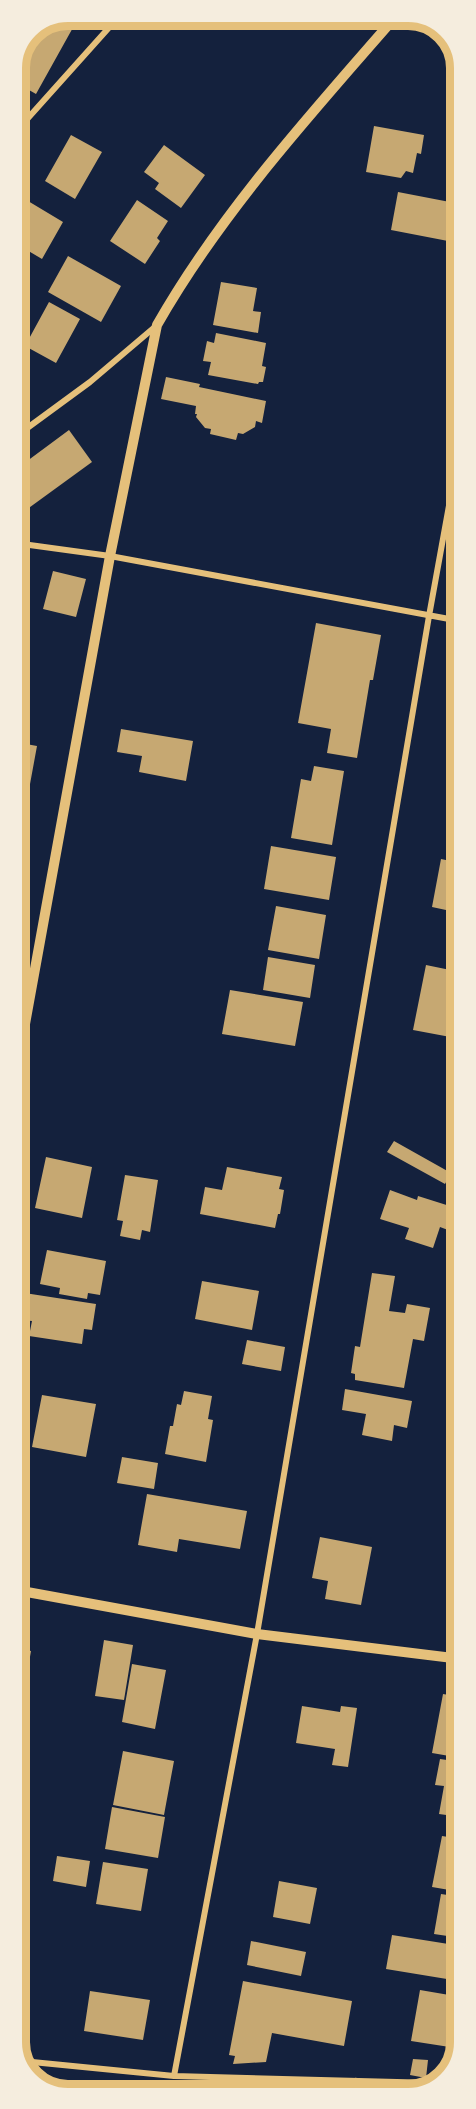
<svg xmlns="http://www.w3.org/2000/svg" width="476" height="2109" viewBox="0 0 476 2109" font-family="Cabin,sans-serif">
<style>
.building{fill:#c6a872}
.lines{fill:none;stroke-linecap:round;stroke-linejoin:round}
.minor{stroke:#e5c07b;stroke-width:6}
.tertiary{stroke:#e5c07b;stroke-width:10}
.rim{fill:none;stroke:#e5c07b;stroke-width:8}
</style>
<rect width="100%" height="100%" fill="#14213d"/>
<path class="building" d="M68,15H80L36,94L15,82V68L31,30Z
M374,126L424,135L421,154L417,153L413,173L406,171L401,178L366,172Z
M71,135L102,152L75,199L45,181Z
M164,145L205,175L181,208L155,189L159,183L144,172Z
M398,192L455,203L448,241L391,230Z
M137,200L168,221L157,238L160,241L145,264L110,241Z
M28,201L63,222L42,259L15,243V223Z
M68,256L121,286L101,322L48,292Z
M221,282L257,288L253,311L261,312L258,333L213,325Z
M49,302L80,319L56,363L25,346Z
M216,333L266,343L262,366L266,367L263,382H259L258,384L208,375L211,362L203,361L207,341L214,343Z
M166,377L200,384L199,387L266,401L262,423L256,421L255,427L243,434L238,433L236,440L210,434L211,429L205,428L196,417L197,414H195L196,406L161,399Z
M69,430L92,462L15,518V470Z
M53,571L86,579L76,617L43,609Z
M316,623L381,635L373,680H370L357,758L327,753L331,729L298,723Z
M121,729L193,741L186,781L139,772L142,756L117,752Z
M15,742L37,746L28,795L15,792Z
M314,766L344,771L332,845L291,838L301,779L311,781Z
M271,846L336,857L329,900L264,889Z
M441,859L460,863V913L432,907Z
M276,906L326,915L319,959L268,950Z
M268,957L315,965L310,998L263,990Z
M426,965L460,972L461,1039L413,1030Z
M230,990L303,1002L295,1046L222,1034Z
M394,1141L451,1173L445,1184L387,1152Z
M46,1157L92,1167L82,1218L35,1208Z
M227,1167L282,1177L279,1189L284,1190L280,1214H278L275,1228L200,1214L205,1187L222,1190Z
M125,1175L158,1180L150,1232L142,1230L140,1240L120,1236L123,1221L117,1220Z
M390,1190L417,1200L418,1196L456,1208L448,1230L440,1227L433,1248L405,1239L409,1228L380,1219Z
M47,1250L106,1261L100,1295L88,1293L87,1299L59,1294L60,1288L40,1284Z
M372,1273L395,1276L389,1311L405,1313L407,1304L430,1308L424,1341L413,1339L404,1388L355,1380V1374L351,1373L355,1346L360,1347Z
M202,1281L259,1291L252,1330L195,1319Z
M18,1292L96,1304L92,1330L84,1329L82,1344L29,1336L32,1321L22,1320L23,1312L16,1311Z
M247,1340L285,1347L281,1371L242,1364Z
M345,1389L412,1401L407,1428L394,1425L392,1441L362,1435L366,1414L342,1410Z
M184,1391L212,1396L208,1419L213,1420L206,1462L165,1454L170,1426H173L177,1404L181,1405Z
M42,1395L96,1404L86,1457L32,1447Z
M122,1457L158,1463L154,1489L117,1483Z
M147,1494L247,1511L240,1549L179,1539L177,1552L138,1545Z
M320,1537L372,1547L361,1605L325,1599L328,1581L312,1578Z
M104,1640L133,1645L124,1700L95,1696Z
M16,1648L31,1651L20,1714L16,1713Z
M132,1664L166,1670L155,1729L122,1722Z
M443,1694L461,1697V1758L432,1753Z
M302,1706L340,1712L341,1706L357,1708L348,1767L332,1765L335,1749L296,1743Z
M123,1751L174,1761L164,1815L113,1805Z
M440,1759L461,1762V1817L439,1814L444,1786L435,1785Z
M112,1807L165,1817L158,1858L105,1849Z
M442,1836L461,1839V1892L432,1887Z
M57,1856L90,1861L86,1887L53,1881Z
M103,1862L148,1869L141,1911L96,1904Z
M279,1881L317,1888L310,1924L273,1917Z
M441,1894L461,1897V1938L434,1934Z
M392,1935L461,1946L459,1981L386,1969Z
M251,1941L306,1952L301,1976L247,1965Z
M16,1942L24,1944L17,1981H16Z
M243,1981L352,2001L344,2046L272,2033L266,2062L233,2064L235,2056L229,2055Z
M420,1990L461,1997V2019L456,2048L411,2041Z
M90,1991L150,2000L143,2040L84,2031Z
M413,2059L428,2060L426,2078L410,2075Z"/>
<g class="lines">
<path class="minor" d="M15,137L20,127L114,22
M15,437L90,382L156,326
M15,543L110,556L460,621
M22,2061L174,2076L435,2083
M174,2076L257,1634L429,616L460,445
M347,2093L356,2081"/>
<path class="tertiary" d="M15,1079L110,556L157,325C222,211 311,114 397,15
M16,1590L257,1634L461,1659"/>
</g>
<path d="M0 0H476V2109H0ZM68 26H408A42 42 0 0 1 450 68V2042A42 42 0 0 1 408 2084H68A42 42 0 0 1 26 2042V68A42 42 0 0 1 68 26Z" fill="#f5edde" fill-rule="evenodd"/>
<path class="rim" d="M68 26H408A42 42 0 0 1 450 68V2042A42 42 0 0 1 408 2084H68A42 42 0 0 1 26 2042V68A42 42 0 0 1 68 26Z"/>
</svg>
